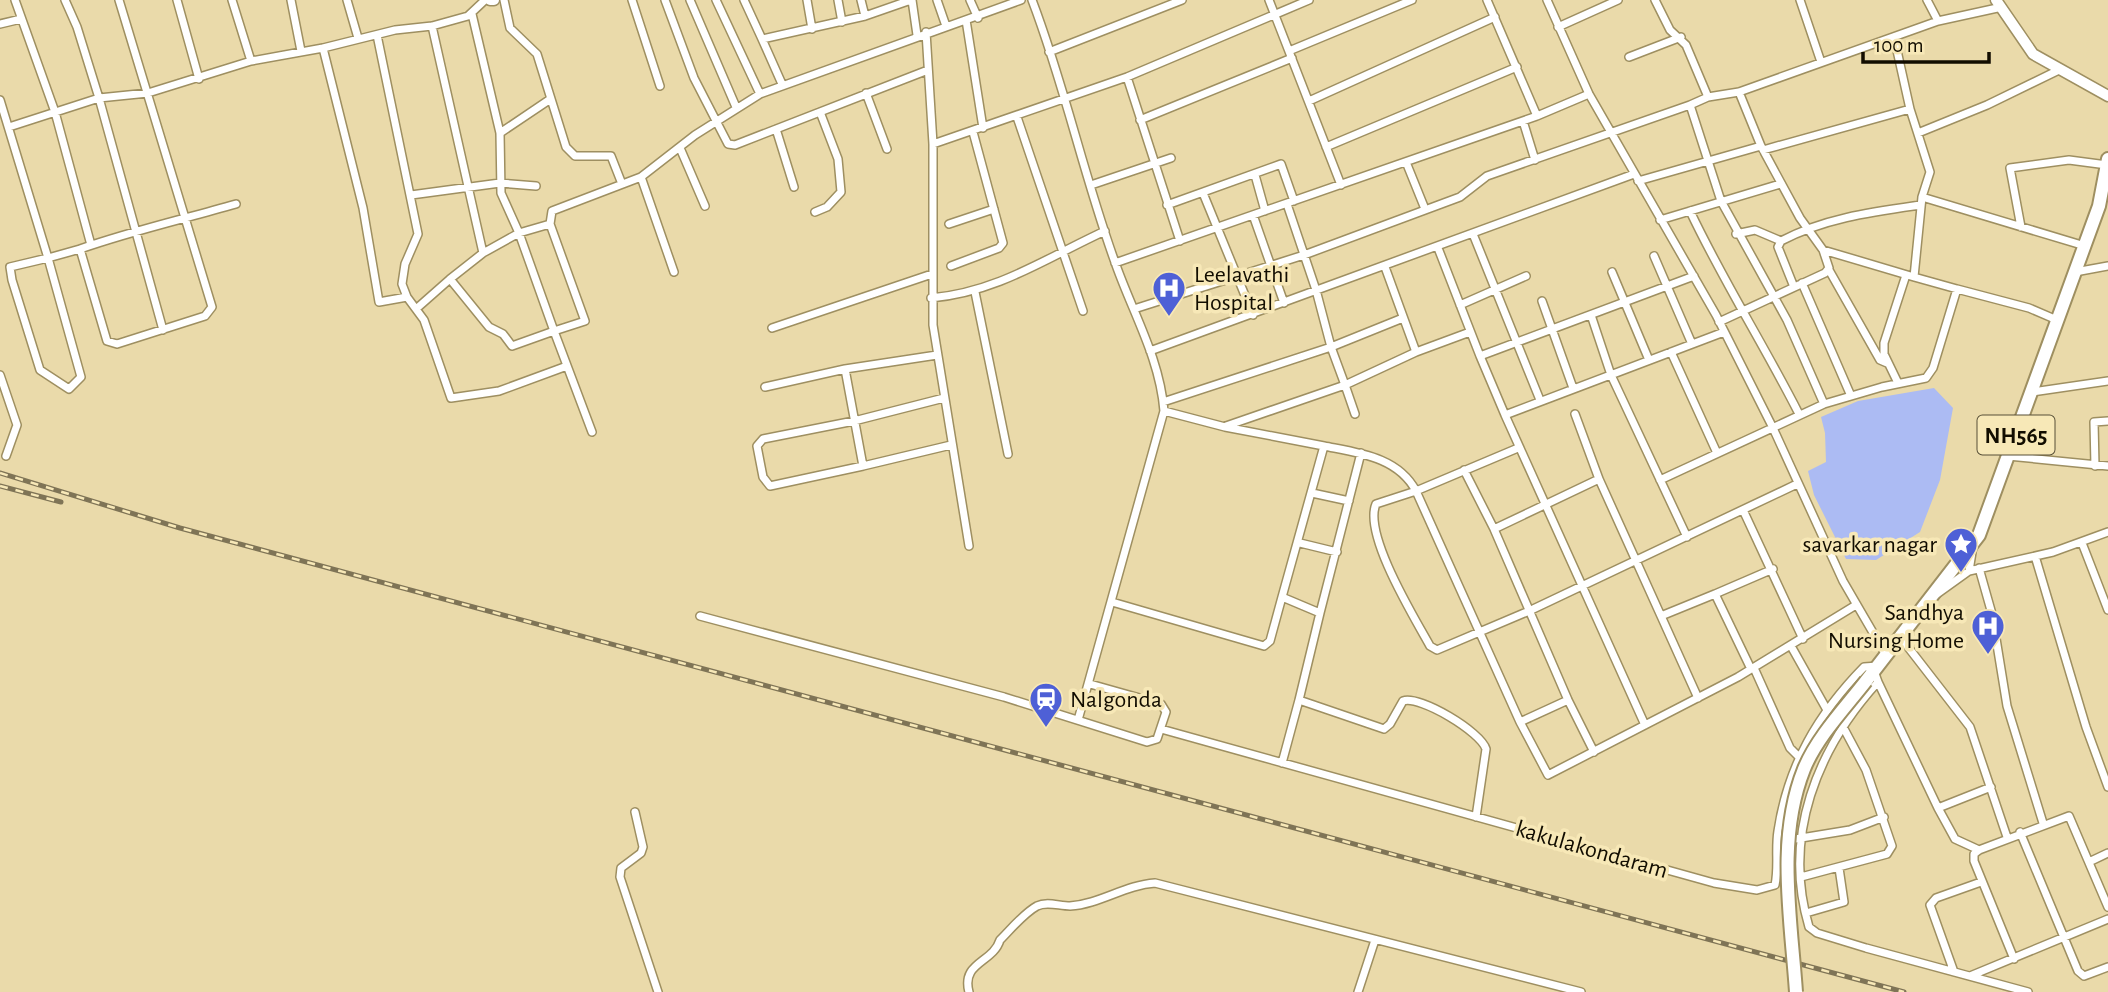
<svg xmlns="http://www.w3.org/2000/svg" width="2108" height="992" viewBox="0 0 2108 992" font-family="'Alegreya Sans',sans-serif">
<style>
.green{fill:#acbbf3}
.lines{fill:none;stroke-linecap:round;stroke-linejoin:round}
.minor-casing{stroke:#9e8f61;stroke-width:10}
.tertiary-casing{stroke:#9e8f61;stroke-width:13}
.trunk-casing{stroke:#9e8f61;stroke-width:16}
.minor{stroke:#fff;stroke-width:7}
.tertiary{stroke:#fff;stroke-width:10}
.trunk{stroke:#fff;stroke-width:12}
.rail-casing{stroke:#7f7456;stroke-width:5}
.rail{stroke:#f7e8b7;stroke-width:2.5;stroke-dasharray:8;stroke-linecap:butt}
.trunk-bridge-casing{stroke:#9e8f61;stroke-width:16;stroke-linecap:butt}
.trunk-bridge{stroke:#fff;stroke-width:12}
.labels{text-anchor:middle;stroke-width:7;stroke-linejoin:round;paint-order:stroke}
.shield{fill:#f7e8b7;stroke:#574f37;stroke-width:2}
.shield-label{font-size:23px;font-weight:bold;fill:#120d00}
.poi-label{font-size:24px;fill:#120d00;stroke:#f7e8b7;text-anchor:start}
.street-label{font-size:24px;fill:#120d00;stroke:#f7e8b7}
</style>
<rect width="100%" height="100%" fill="#eadaaa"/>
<path class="green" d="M1934,388L1953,408L1940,480L1920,532L1876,560L1846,559L1814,495L1808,471L1826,462L1825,433L1821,417L1858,401Z"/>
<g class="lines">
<defs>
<path id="minor" d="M15,0L55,112L91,245
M65,0L77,27L99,98L163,330
M119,0L212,307L205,316L117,344L107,341L80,249C131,231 184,219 236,204
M177,0L199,79
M232,0L251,61
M291,0L301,51
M347,0L358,38
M504,0L510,28L537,54L566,147L575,156H611L622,184
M632,0L660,86
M665,0L694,78L728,144L735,145L928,70
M690,0L736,107
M716,0L760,94
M744,0L762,39L865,16L911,0
M807,0L812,29
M838,0L842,22
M861,0L865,16
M912,0L917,35
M937,0L946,26
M970,0L978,18
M1032,0C1065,86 1084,178 1116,265C1133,313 1160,359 1164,411L1078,720
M1269,0L1341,185
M1487,0L1537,116
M1547,0L1589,94L1716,315L1773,428L1843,581L1886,655
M1655,0L1670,30L1686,45L1708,97
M1800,0L1821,62
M1927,0L1938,21
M472,14L500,133L501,193L519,233L550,224
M966,20L983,128
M0,24L21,19
M432,26L483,253
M1558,27L1618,0
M926,32L933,144V325L969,546
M377,35L418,234L405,264L402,284L407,297L424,320L451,398L499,391L567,366
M1894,37L1910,109
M762,39L782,84
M323,48L363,208L379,302L407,297
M1289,51L1412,0
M1049,52L1182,0
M1629,57L1681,37
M1127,77L1180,241
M1739,92L1761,146
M866,93L887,149
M0,100L48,258L10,267L12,280L40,370L69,389L81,377L48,258L80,249
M1309,101L1495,17
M1690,105L1708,97L1739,92L1938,21L2002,7
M1017,117L1083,311
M1140,120L1292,58
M1523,121L1535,160
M9,127L99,98L148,93L251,61L323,48L395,30L432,26L468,16L485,0
M776,129L794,187
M500,133L549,100
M1918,133L1987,105L2061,69
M933,144L1127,77L1309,0
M1326,147L1517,67
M680,148L705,206
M1763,150L1910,109L1930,172L1922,197
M1406,162L1425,209
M1255,175L1265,211
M641,177L674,272
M1638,181L1761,146L1800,218L1823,250L1914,277
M1091,185L1171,158
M1203,193L1253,315
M411,195L500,183L536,186
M1167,205L1281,164L1294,201
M1690,211C1723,281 1764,345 1799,414
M815,212L827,207L841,192L838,159L820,112
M1253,215L1284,303
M1660,220L1780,184
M949,224L994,209
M2021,227L2010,168L2069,160L2107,165
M519,233L554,331L512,346L503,334L489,327L450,279L483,253Z
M1473,234L1540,400
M1736,234L1755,230L1781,241
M1781,241C1825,218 1872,212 1921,205
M1781,241L1778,247L1794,287
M1438,248L1480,356L1694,276
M1654,256L1692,344
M1115,263L1537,116L1589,94
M951,266L999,248L1003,243L973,132
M1385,267L1416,352
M1829,270L1880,360L1887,363
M1612,272L1649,360
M2075,272L2108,266
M1802,283L1851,396
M1957,289L1914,277L1922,197L2085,246
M975,292L1008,454
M931,298C998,292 1046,258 1105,231
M1542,301L1573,388
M1460,305L1526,276
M416,309L450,279
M1134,309L1304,255L1460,197L1487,176L1690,105L1721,201L1787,320L1824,404
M1591,315L1611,375L1687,537
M1719,322L1825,273L1829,268L1823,250
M772,328L932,274
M1150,351L1634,174
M1671,352L1717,453
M1480,356L1505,415
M845,369L863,466L770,486L763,477L757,446L763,439L854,421L944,398
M0,375L17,425L6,456
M1898,383L1884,354V343L1906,275
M765,387L845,369L937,355
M2032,392L2108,381
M1163,402L1331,347L1316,290L1287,204
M1164,411L1225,427L1324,446L1282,597L1320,613L1299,700L1384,729L1390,724L1403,701C1420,695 1481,732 1486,749L1476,817
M1355,414L1345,385L1416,352L1470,332
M1575,414L1599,479L1661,616
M1226,426L1345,385L1331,347L1403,318
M592,432L554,331L585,321L550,224L552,211L641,177L695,135L760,94L1021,0
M1324,446C1359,453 1398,457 1416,491L1376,504C1363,534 1414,617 1430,646L1437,650L1529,611L1797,484
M1518,448L1416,491L1520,722
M2008,456L2108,466
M863,466L951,445
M2095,466L2094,422L2108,421
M1464,470L1494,529
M1660,480L1824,404L1882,387L1926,378L1933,368L1957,289L2029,308L2057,320
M1312,493L1349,501
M1743,510L1803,639
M1300,543L1337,552
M2082,543L2108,610
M2035,556L2086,727L2108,787
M1979,568L1992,614L2007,706L2043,823
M1969,571L2053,552L2108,532
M1937,594L1969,571L1973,546
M1112,602L1264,646L1270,641L1282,597
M1320,613L1361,453
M700,616L1004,697L1147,742L1157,739L1166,712L1161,704L1090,684
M1901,638L1970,727L2007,837
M1791,646L1827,710
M1754,668L1790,748L1798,756
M1751,669L1715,594L1773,569
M1874,671L1878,682C1817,749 1782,836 1809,927L1817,933L1866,948L2028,992
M1878,682L1938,808L1991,787
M1698,698L1661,616L1715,594
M1568,700L1520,722L1548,775L1738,677L1856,605
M1645,725L1505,415L1724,332
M1161,729L1714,883L1757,890L1775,885C1779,867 1775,849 1778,831C1788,765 1818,714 1864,667L1878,666
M1594,752L1568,700L1494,529L1599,479
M1282,763L1299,700
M1938,808L1955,839L1979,850
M635,812L643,847L641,853L621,868L620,877L658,992
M2020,832L2078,971L2084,976L2108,967
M1789,840L1850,830L1884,817
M2091,861L2108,853
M1801,877L1887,854L1892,846L1866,770L1842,725
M1806,913L1844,902L1839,868
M2014,959L1974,861V854L1979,850L2069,816L2108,907
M1954,972L1930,905L1936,898L1981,882
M1970,976L2108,919
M969,992C961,962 993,963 1000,940C1011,929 1024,913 1037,906C1047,901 1059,906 1070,906C1100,904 1125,885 1155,883L1581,992
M1358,992L1375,940"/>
<path id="tertiary" d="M490,0H494
M1996,0L2033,54L2108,96"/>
<path id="trunk" d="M1866,681L1979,535L2099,206L2108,159"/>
</defs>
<use href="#minor" class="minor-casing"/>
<use href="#tertiary" class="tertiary-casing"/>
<use href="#trunk" class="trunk-casing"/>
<use href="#minor" class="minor"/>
<use href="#tertiary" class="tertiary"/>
<use href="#trunk" class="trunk"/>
<defs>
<path id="rail" d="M0,473L180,528L1904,992
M0,486L61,502"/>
</defs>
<use href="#rail" class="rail-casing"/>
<use href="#rail" class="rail"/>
<defs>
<path id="trunk-bridge" d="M1796,992C1791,918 1776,839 1804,769C1817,737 1845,708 1866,681"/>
</defs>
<use href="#trunk-bridge" class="trunk-bridge-casing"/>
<use href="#trunk-bridge" class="trunk-bridge"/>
</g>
<defs>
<symbol id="hospital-pin" viewBox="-11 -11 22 30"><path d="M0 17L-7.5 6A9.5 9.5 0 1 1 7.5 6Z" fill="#4e60d6" stroke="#f7e8b7"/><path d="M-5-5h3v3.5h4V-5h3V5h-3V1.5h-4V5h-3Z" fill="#fff"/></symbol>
<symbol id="sight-pin" viewBox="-11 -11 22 30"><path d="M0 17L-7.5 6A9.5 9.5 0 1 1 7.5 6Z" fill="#4e60d6" stroke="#f7e8b7"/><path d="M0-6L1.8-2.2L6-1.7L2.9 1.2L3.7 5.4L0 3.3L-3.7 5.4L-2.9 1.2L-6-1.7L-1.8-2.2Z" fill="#fff"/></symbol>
<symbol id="station-pin" viewBox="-11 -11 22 30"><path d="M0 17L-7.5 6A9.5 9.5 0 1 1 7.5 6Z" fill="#4e60d6" stroke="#f7e8b7"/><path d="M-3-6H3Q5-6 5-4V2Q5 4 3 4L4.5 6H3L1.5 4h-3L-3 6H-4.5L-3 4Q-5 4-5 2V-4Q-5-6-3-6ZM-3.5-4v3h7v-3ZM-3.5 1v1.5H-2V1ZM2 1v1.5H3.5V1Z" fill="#fff"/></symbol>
</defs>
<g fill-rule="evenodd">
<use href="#hospital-pin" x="1150" y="269" width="38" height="52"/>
<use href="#sight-pin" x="1942" y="525" width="38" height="52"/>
<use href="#hospital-pin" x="1969" y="607" width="38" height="52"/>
<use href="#station-pin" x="1027" y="680" width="38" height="52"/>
</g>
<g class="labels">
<rect class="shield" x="1977.5" y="415.5" width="77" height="39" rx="5"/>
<g class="shield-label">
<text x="2016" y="443">NH565</text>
</g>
<g class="poi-label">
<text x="1194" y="282">Leelavathi<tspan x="1194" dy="28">Hospital</tspan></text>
<text x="1937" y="552" text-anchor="end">savarkar nagar</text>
<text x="1964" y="620" text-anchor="end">Sandhya<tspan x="1964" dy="28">Nursing Home</tspan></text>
<text x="1070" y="707">Nalgonda</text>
</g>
<g class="street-label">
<text transform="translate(1592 849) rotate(16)" y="8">kakulakondaram</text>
</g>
</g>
<path d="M1863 52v10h126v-10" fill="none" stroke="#120d00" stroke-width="3.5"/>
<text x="1874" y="52" font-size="21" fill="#120d00" stroke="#f7e8b7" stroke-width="5" paint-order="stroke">100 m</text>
</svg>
